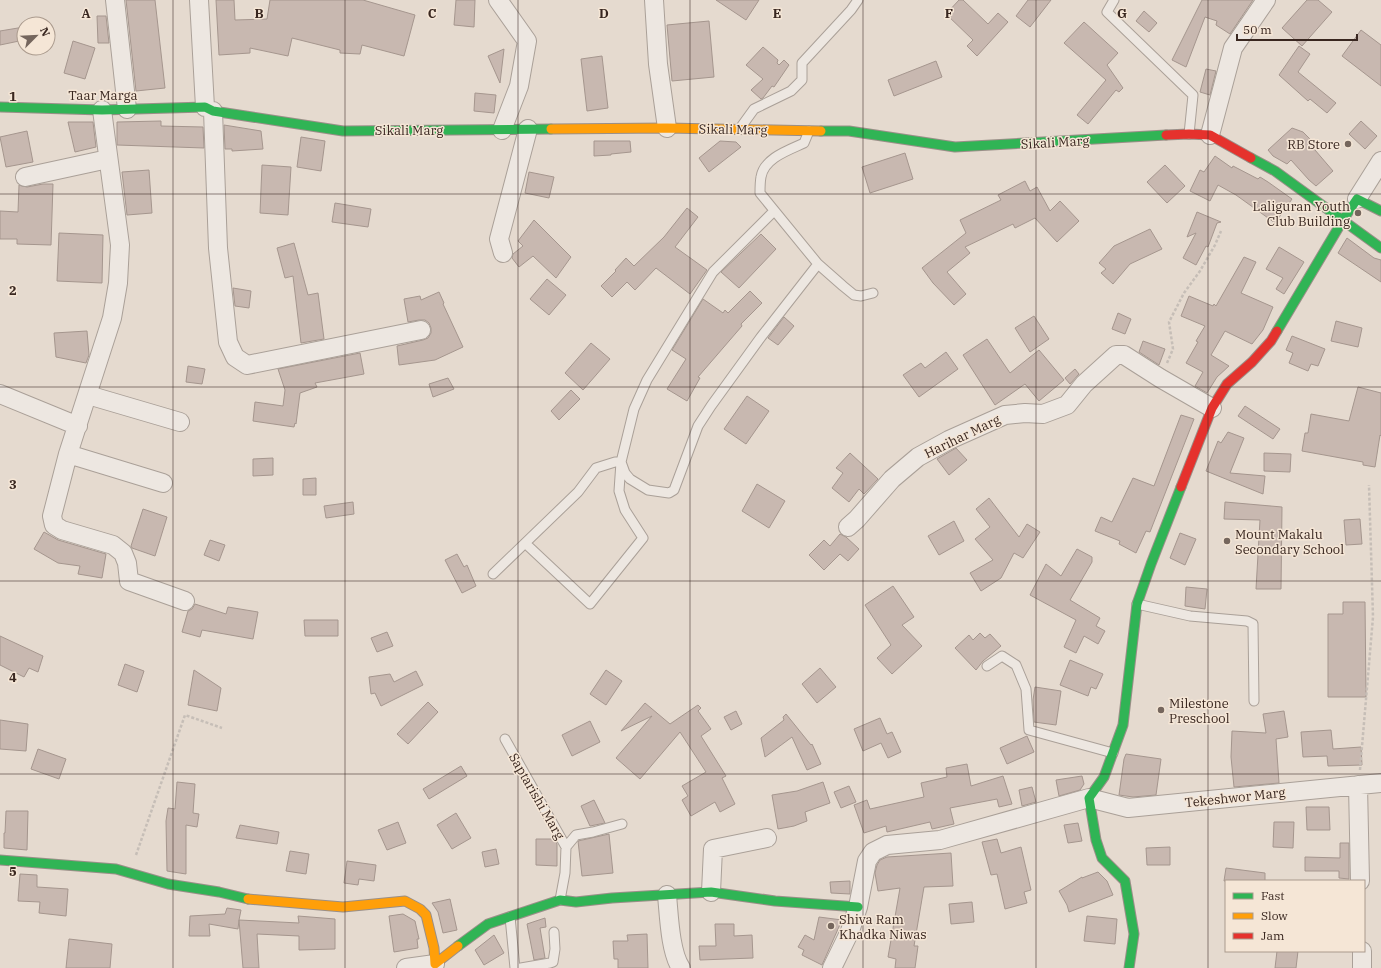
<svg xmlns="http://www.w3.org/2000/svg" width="1381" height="968" viewBox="0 0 1381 968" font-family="'IBM Plex Serif',serif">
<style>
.building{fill:#c8b8b0;stroke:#a5968e}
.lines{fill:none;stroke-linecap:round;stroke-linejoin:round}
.lane-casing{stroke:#aaa098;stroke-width:11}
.street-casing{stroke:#aaa098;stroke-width:20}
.fast-casing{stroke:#9a8f88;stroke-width:11}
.slow-casing{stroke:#9a8f88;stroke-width:11}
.jam-casing{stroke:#9a8f88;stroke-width:11}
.path{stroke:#c6beb7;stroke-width:2.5;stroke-dasharray:3 2;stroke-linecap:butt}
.lane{stroke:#ede7e1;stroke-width:9}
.street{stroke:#ede7e1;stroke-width:18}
.fast{stroke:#30b455;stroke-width:9}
.slow{stroke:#ff9f0a;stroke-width:9}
.jam{stroke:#e5322d;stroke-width:9}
.grid{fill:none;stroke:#392720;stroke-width:1;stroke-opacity:0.55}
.poi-dot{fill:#75665d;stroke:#f5e6d6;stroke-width:1.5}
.labels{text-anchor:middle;stroke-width:3;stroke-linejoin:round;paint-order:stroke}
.street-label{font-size:13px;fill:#392720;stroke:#f5e6d6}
.poi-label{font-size:13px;fill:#392720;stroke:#f5e6d6;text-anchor:start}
.grid-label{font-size:13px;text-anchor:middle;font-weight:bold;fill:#392720;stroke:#f5e6d6;stroke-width:3;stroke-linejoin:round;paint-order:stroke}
</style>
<rect width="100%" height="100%" fill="#e5dacf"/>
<path class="building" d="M126,0H155L165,88L136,91Z
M216,0H234L235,20L267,19L270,0H363L415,15L404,56L362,45L360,54L340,53V50L292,38L288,56L250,48V53L219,55Z
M456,0H475L474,27L454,25Z
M716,0H759L746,20Z
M959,0H963L988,24L998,13L1008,22L977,56L967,46L973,40L946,14Z
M1028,0H1051L1030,27L1016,16Z
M1202,0H1253L1230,34L1216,25L1217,21L1205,17L1186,67L1172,60Z
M1307,0H1318L1332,12L1302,46L1282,28Z
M1144,11L1157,23L1149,32L1136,21Z
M97,16H106L109,43H98Z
M709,21L714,77L672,81L667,25Z
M1084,22L1118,53L1107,65L1123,88L1119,92L1116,90L1088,124L1077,115L1106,80L1064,43Z
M24,27V40L0,45V31Z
M1361,30L1381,45V86L1342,56Z
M73,41L95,48L85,79L64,73Z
M1299,46L1310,54L1298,72L1336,103L1327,113L1310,99L1308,101L1279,75Z
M763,47L778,60L777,63L779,65L784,60L789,65L774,87L772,86L763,98L761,99L751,90L763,79L746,65Z
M504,49L500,83L488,56Z
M602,56L608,108L587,111L581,59Z
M936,61L942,77L894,96L888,80Z
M1206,69L1216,71L1210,95L1200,92Z
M475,93L496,95L494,113L474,111Z
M161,121V126L203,127L204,148L117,145V122Z
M1361,121L1377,136L1365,149L1349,134Z
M68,122H93L96,147L75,152Z
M224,125L261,131L263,149L232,151V149H225Z
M1292,128L1303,132L1312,141L1309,143L1333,171L1316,186L1309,180L1291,160L1287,164L1273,156L1268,150Z
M27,131L33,162L6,167L0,137Z
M301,137L325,141L321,171L297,167Z
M594,141H630L631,152L611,154V155L594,156Z
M720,141L736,142L741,147L709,172L699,158Z
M905,153L913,179L870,193L862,167Z
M1215,156L1232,168L1233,166L1258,179L1260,177L1268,182L1292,199L1275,223L1236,195L1218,185L1210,201L1190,191L1200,170L1204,172Z
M262,165L291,167L288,215L260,213Z
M1165,165L1185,186L1167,203L1147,182Z
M149,170L152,213L127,215L122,172Z
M529,172L554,177L549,198L525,193Z
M1025,181L1030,191L1037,187L1050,211L1060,201L1079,221L1057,242L1035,218L1015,228L1013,224L965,247L970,253L947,272L966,294L954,305L933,283L922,268L966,233L960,220L1001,200L998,195Z
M43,184H53L51,245L17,244V239H0V211L18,212L19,185L27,187Z
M335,203L371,209L368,227L332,222Z
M687,208L698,217L675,247L707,270L690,294L656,268L635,290L627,282L612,297L601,286L616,271L615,270L626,258L634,266L664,237Z
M1197,212L1221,222L1217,223L1208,247L1206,246L1196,265L1183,258L1196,233L1187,237Z
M534,220L571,257L556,278L533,256L519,267L512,258L513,254L523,246L518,241Z
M1150,229L1162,249L1130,264L1113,284L1101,273L1106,269L1099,263L1114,246Z
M59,233L103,235L102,283L57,281Z
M761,234L776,249L739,288L721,272Z
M1347,238L1374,258L1381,260V282L1338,253Z
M294,243L308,295L318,293L324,339L301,343L293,276L285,278L277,248Z
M1279,247L1304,262L1284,294L1276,289L1283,278L1266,269Z
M1244,257L1256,262L1241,293L1273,307L1263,330L1252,344L1225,331L1211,355L1229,366L1217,377L1207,393L1195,386L1203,372L1186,363L1198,342L1196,341L1205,326L1181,316L1189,296L1213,306L1214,304L1216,306Z
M547,279L566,295L549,315L530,299Z
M233,288L251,291L249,308L235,306Z
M750,291L762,303L741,324L742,326L698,377L700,378L687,401L667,389L686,359L672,350L703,299L723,313L725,310L728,313Z
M439,292L444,303L443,304L463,347L435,360L399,365L397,346L423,340L428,338L431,333V328L429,323L425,320H419L408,322L404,299L420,296L421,300Z
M1118,313L1131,319L1125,334L1112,329Z
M1034,316L1049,339L1030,352L1015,328Z
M784,317L794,326L778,345L768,338Z
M1336,321L1362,328L1358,347L1331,341Z
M87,331L89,355L86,363L56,357L54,333Z
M1292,336L1325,349L1318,366L1311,364L1308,371L1289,363L1293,353L1286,350Z
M987,339L1010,373L1039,350L1064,380L1039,401L1025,384L995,405L963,355Z
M1143,341L1165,349L1159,365L1139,352Z
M591,343L610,359L583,390L565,373Z
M946,352L958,369L919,397L903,375L921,363L925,368Z
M360,353L364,374L315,383L317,387L300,393L296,424L295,423L294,427L253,421L255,402L283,406L285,390L278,369Z
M188,366L205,369L202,384L186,382Z
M1075,369L1079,374L1070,384L1065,378Z
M448,378L454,389L433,397L429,384Z
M1358,387L1381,393V436L1380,435L1375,467L1363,465V462L1302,451L1305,433H1308L1311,414L1349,421Z
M571,390L580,399L559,420L551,411Z
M747,396L769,411L746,444L724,429Z
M1245,406L1280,429L1273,439L1238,416Z
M1181,415L1194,419L1150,532L1146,531L1136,553L1119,544L1120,541L1095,531L1101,517L1112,522L1133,478L1154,486Z
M1228,432L1244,438L1230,473L1265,476L1263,494L1206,471L1218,441L1221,443Z
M956,448L967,460L949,475L937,459Z
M850,453L878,479L864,494L859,489L849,502L832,488L843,473L836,468Z
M1264,453L1291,454L1290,472L1264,471Z
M273,458V475L253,476V459Z
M316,478V495H303V479Z
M757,484L785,501L769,528L742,511Z
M989,498L1019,537L1027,524L1040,532L1023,558L1014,553L1001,578L981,591L970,573L993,560L975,539L990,527L976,509Z
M353,502L354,514L326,518L324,506Z
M1225,502L1282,507L1281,589H1256L1260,520L1224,519Z
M143,509L167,517L155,556L132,548L131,546Z
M1360,519L1362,544L1346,545L1344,520Z
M954,521L964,541L939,555L928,536Z
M44,532L58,540L106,554L102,578L78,574L80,566L58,563L34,549Z
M1180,533L1196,539L1185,565L1170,558Z
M840,534L846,537L859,549L848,561L840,554L824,570L809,555L824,540L830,546Z
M210,540L225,545L219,561L204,555Z
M1077,549L1092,557V562L1070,600L1100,618L1096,626L1105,631L1098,644L1084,636L1076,653L1064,647L1076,620L1030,595L1046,564L1061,576Z
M457,554L464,567L467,565L476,586L462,593L445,560Z
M893,586L914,617L902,625L922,646L892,674L877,658L891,645L865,605Z
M1186,587L1207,589L1205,609L1185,606Z
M1343,602H1365L1366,697H1328V614H1343Z
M195,604L226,614L228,607L258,612L253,639L202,630L200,637L182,632L188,611L192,609Z
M304,620H338V636H305Z
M387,632L393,646L377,652L371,638Z
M980,633L985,638L990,634L1001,646L983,661L976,670L955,648L969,635L973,640Z
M0,636L43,656L38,672L29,668L24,677L0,665Z
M1070,660L1103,674L1096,689L1091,687L1088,696L1060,685Z
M125,664L144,671L137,692L118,685Z
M820,668L836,687L817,703L802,684Z
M194,670L221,688L217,711L188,705Z
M606,670L622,681L606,705L590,694Z
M416,671L423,685L381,706L375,693L371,694L369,677L390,674L394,682Z
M1035,687L1061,691L1056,725L1034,722L1033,700Z
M428,702L438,712L408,744L397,734Z
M645,703L670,724L698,705L701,708L698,711L711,729L701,736L726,776L722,778L735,804L720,812L715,802L691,816L682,800L688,796L682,786L706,772L680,732L640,779L616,758L652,716L621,731Z
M736,711L742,724L731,730L724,717Z
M1284,711L1288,737L1276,739L1279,783L1234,787L1231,757L1232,731L1266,733L1263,714Z
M786,714L811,745L812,744L821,764L807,770L792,737L765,757L761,738L784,720L783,717Z
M880,718L887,734L892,732L901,752L888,758L881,743L863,751L854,729Z
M0,720L28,724L26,751L0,749Z
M590,721L600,742L572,756L562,735Z
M1331,730L1333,749L1361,747L1362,765L1328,766L1327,756L1303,757L1301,732Z
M1027,736L1034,752L1007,764L1000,748Z
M38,749L66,759L59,779L31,769Z
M1126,754L1161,759L1156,795L1133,797L1119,795L1124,759Z
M967,764L971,786L1003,776L1012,804L999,807L997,799L950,808L954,824L932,829L930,822L887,832L886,826L864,833L854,805L867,800L870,809L924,797L921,783L947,777L946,768Z
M461,766L467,776L429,799L423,789Z
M1082,776L1084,784L1080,790L1059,796L1056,780Z
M177,782L195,784L193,813L199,814L197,827L186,825V874L167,871L166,821L168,808L175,809Z
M823,782L830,803L805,812L807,821L794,826L778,829L772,795L797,791Z
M849,786L856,802L841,808L834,792Z
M1032,787L1036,802L1022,806L1019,790Z
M594,800L605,823L590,826L581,806Z
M1306,807H1329L1330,830H1307Z
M6,811H28L27,850L4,848V833H5Z
M456,813L471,838L452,849L437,825Z
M398,822L406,843L387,850L378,830Z
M1274,822H1294L1293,848L1273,847Z
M1078,823L1082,841L1068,843L1064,825Z
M240,825L279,832L277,844L236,838Z
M609,834L613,873L582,876L578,841Z
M536,839H554L557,844V866L536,865Z
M997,839L1001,853L1021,847L1031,890L1024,892L1027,903L1005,909L997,874L991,875L982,842Z
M1340,843H1349V879L1339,878V871H1305V857L1340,858Z
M1170,847V865H1147L1146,848Z
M496,849L499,864L485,867L482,852Z
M290,851L309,854L306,874L286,871Z
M951,853L953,886L924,887L914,946H918L915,968H895L896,959L888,957L900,888L878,891L875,873L877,865L880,860L887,857Z
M347,861L376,865L374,881L359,879L358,885L344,883Z
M1226,868L1265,873V881H1224Z
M1098,872L1107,881L1113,895L1069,912L1067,905L1059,891L1082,877V878Z
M20,874L37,875V887L68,889L66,916L39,913L40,902L18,901Z
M850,881V894L831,893L830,882Z
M450,899L457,930L443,933L438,912L432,903Z
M972,902L974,922L951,924L949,904Z
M227,908L241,910L239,920L299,923L298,916L335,919V949L299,950V936L257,934L259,968H243L239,920L238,929L209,924L210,936H189L190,916L225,914Z
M403,914L415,921L419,939H417L418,948L394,952L389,916Z
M1087,916L1117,919L1115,944L1084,941Z
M819,917L842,920L822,965L802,955L804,950L798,947L805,935L814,940Z
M545,918L546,927L540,928L545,958L534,960L527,924Z
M715,924H734V936L752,935L753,958L700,960L699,946H716Z
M647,934L648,968H618V959H614L613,941H628L627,935Z
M494,935L504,953L484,965L475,950Z
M69,939L112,944L110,968H66Z
M1277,951H1298L1296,968H1275Z"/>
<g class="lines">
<defs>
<path id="lane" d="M1114,0L1107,12L1193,95L1189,134
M741,127L754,109L791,91L802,80V63L851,10L858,0
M809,131L804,143C789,150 764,158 761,177C760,182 760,188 760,193L818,264L843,286L854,295L861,296L873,293
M774,211L713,272L647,380L634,409L621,462L625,473L630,479L648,490L669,493L674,490L698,426L711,406L761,337L818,264
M493,574L578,492L596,468L615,462H621L619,491L625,510L643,538L590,604L525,543
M1137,604L1190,616L1247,621L1253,624L1254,701
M987,666L1002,656L1016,665L1026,689L1029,730L1113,753
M505,739L566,847L565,873L560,900
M566,847L576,835L593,832L622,824
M510,917L515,968
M521,968L550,963L553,962L555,949L554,932"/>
<path id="street" d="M115,0L127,109
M199,0L205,107
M498,0L527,41L519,86L502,130
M654,0L658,64L667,128
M102,110L120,245L118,283L112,318L68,454L52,516L54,525L62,530L113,545L123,553L127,563L129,581L185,601
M213,111L218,248L228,342L235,357L247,365L421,330
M1210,135L1233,48L1266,0
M25,177L108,159
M1357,199L1381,161
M503,253L499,239L528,129
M0,394L78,426
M88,395L180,422
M68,454L163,483
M848,527L857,519L892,479L918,457L949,440L1005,415L1025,413L1043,414L1067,405L1084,384L1116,355H1124L1160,378L1212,408
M1358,785L1360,881
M711,892L713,849L767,838
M667,895C669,915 670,952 681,968
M1362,951V968
M406,968L435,964
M832,968L850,931L858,907L867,861L873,852L887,845L940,840L1089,798L1128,808L1381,783"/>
<path id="fast" d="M0,107L102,110L205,107L213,111L343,131L551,129
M821,131H849L955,147L1166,135
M1251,158L1275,171L1381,248
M1277,331L1343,220L1357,199L1381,211
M0,860L116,869L168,884L219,892L248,899
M458,946L488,924L560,900L576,902L612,898L711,892L775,901L858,907
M1129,968L1134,934L1125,881L1102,858L1096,840L1089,798L1104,777L1123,725L1137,604L1151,564L1181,487"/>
<path id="slow" d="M551,129L667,128L821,131
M248,899L343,907L405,901L420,909L426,915L434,948L435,964L458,946"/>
<path id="jam" d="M1166,135L1189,134L1210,135L1251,158
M1181,487L1212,408L1227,384L1252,362L1271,341L1277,331"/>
</defs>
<use href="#lane" class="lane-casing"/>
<use href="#street" class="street-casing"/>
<use href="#fast" class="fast-casing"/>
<use href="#slow" class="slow-casing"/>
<use href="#jam" class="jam-casing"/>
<path class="path" d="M1167,363L1173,349L1169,322L1184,293L1200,271L1215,245L1221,231
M1360,770L1373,617L1369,485
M136,855L185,715L222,728"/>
<use href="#lane" class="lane"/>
<use href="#street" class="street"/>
<use href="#fast" class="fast"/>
<use href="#slow" class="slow"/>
<use href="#jam" class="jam"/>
</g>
<path class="grid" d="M173,0V968M345,0V968M518,0V968M690,0V968M863,0V968M1036,0V968M1208,0V968M0,194H1381M0,387H1381M0,581H1381M0,774H1381"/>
<g class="poi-dot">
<circle cx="1348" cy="144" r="4"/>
<circle cx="1358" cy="213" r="4"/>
<circle cx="1227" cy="541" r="4"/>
<circle cx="1161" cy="710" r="4"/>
<circle cx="831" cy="926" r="4"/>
</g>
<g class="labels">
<g class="street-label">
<text x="103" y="100">Taar Marga</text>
<text transform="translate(733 129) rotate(1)" y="5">Sikali Marg</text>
<text x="409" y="135">Sikali Marg</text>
<text transform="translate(1055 142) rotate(-3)" y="5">Sikali Marg</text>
<text transform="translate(962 436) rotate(-26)" y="5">Harihar Marg</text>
<text transform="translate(537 796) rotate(60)" y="5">Saptarishi Marg</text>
<text transform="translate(1235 797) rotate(-6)" y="5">Tekeshwor Marg</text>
</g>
<g class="poi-label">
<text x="1340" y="149" text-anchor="end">RB Store</text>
<text x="1350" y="211" text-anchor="end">Laliguran Youth<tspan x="1350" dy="15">Club Building</tspan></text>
<text x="1235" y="539">Mount Makalu<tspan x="1235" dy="15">Secondary School</tspan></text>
<text x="1169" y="708">Milestone<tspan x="1169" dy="15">Preschool</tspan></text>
<text x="839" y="924">Shiva Ram<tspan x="839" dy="15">Khadka Niwas</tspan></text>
</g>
</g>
<g class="grid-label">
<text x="86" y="18">A</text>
<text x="259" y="18">B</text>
<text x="432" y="18">C</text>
<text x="604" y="18">D</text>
<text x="777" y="18">E</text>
<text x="949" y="18">F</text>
<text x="1122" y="18">G</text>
<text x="13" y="101">1</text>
<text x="13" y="295">2</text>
<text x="13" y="489">3</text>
<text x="13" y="682">4</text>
<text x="13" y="876">5</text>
</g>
<rect x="1225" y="880" width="140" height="72" fill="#f5e6d6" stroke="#aa9a8d"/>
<rect x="1233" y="893" width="20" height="6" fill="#30b455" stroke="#aa9a8d"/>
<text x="1261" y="900" font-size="12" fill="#392720">Fast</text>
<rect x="1233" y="913" width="20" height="6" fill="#ff9f0a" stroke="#aa9a8d"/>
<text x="1261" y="920" font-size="12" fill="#392720">Slow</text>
<rect x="1233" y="933" width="20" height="6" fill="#e5322d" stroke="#aa9a8d"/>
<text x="1261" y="940" font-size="12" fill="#392720">Jam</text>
<g transform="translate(36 36) rotate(66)"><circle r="19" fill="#f5e6d6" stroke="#aa9a8d"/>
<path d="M0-3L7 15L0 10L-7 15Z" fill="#75665d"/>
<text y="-6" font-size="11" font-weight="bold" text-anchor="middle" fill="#392720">N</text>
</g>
<path d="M1237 34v6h120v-6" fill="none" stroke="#392720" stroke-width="2"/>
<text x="1243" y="34" font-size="12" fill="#392720" stroke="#f5e6d6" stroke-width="3" paint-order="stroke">50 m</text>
</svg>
